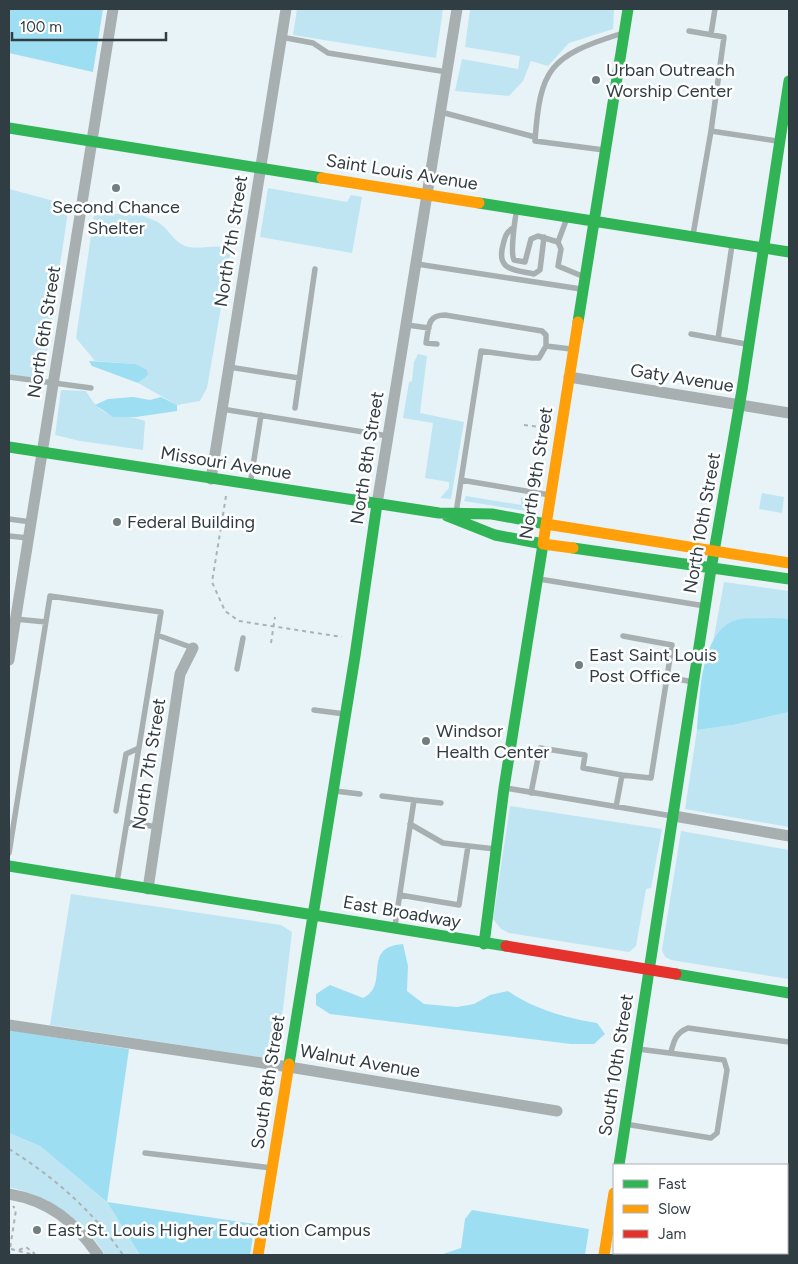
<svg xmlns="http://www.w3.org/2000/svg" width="798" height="1264" viewBox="0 0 798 1264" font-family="Figtree,sans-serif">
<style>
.green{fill:#bfe5f3}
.forest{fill:#9edef3}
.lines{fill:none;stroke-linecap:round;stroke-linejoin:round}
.path{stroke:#abb2b4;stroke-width:2;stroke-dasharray:4 4;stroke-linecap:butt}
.lane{stroke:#a8afb1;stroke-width:5.5}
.street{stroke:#a8afb1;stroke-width:11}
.fast{stroke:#30b455;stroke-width:11}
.slow{stroke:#ff9f0a;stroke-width:11}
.jam{stroke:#e5322d;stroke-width:11}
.poi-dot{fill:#707d81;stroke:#fff;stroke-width:2}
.labels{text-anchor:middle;stroke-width:5;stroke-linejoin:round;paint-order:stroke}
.poi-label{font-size:18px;fill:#303d42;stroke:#fff;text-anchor:start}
.street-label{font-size:18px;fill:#303d42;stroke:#fff}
</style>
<rect width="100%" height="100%" fill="#e8f3f7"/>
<path class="green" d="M297,9H443L436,58L293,35Z
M470,9H614L613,29L569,43L548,66L531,61L523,81L509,96L455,91L462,59L518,69L520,56L465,47Z
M268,188L347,202L351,195L362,197L352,253L260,237Z
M9,189L69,205L43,378L35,379L9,374Z
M138,213C145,217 156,220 162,225C170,232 174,241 185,246C200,251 219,242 231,250L207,388L200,401L177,405L138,383L147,375L136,364L95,361L76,338L94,215Z
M418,354L427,356L420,413L464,422L451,499L440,498L449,488V482L425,478L433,423L403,418L409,382L412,381L414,362Z
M61,390L86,391C107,426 116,410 145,421L143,450L80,441L55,435Z
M762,493L784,497L782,513L759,509Z
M466,496L521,505V497L537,501L536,509L532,512L464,501Z
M724,582L789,591V619L735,620L713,642Z
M789,712V827L685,809L697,730L733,725Z
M510,806L662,829L651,888L646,889L636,946L629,952L509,933L501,929L493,919Z
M681,831L789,850V979L671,960L665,957L662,950Z
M71,894L281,925L292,932L277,1060L50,1025Z
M9,1133L40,1146L107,1202L140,1255H105C84,1219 49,1197 9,1187Z"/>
<path class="forest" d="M9,9H103L93,72L9,53Z
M89,361L136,364L147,370L148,375L138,383L92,366Z
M133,397L150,400L161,397L177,405V411L136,417H113L95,405L108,399Z
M770,618L789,619V712L733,725L697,730C700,699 699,632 736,620C746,617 760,619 770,618Z
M403,944L408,966L407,991L424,1004L457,1007L474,1004L490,995L508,991C534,1009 565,1018 597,1023L605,1034L594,1044H571L330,1014L316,1005V994L330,985L363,998C391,985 360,947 403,944Z
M9,1030L129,1049L107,1202L255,1224L250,1255H140L107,1202L40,1146L9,1133Z
M472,1210L589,1229L585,1255H440L461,1248L465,1219Z
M623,1253H767L785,1255H623Z"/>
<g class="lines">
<path class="path" d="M524,425L549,428
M226,496L212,582L225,611L239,621L342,637
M271,643L275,617
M9,1149C53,1176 94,1212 123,1255
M11,1249L35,1255
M19,1250L26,1247L35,1254
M9,1255L16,1210L13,1206"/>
<path class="lane" d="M689,31L724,37L711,131
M711,34L715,9
M281,37L313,43L328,53L447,72
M441,112L535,137
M604,150L535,141C540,68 550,56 620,34
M517,209C515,218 510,253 514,260L525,262L531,239L538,236L558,242L561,249L558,266L582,276
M513,228C506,232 505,237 503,245C496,271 515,270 534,274L540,270L544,237
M693,235L711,131L777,141
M558,242L567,218
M417,264L581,289
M407,325L429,328
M691,334L746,344
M718,339L732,245
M437,344L426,343C429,327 427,315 445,315L542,331L546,335V346
M229,367L299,378
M9,377L91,388
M295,408L315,269
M222,409L388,436
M461,480L550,495
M250,485L261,415
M456,513L481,351L532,358H539L546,346L571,349
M9,519L31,522
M9,536L28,538
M539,579L705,606
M15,619L46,622
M157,635L193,648
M623,636L672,645L667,677
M237,669L243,638
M314,710L345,714
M622,775L651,778L667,677L693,682
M506,788L672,816
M335,791L360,794
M531,793L540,748L585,755L583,768L622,775L616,807
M382,796L414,800
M116,811L126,754L139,748
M127,822L157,827
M410,824L443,843L495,849
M9,853L50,596L161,612L117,882
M400,895L459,905L468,846
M395,926L414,800L441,803
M671,1052C674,1040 676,1033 688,1028L789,1042
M625,1124L711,1138L717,1133L727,1070L724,1060L638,1049
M145,1153L272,1168"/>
<path class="street" d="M569,377L789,413
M211,479L286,9
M377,504L457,9
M9,660L113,9
M674,816L789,836
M148,889L180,674L193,648
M9,1025L289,1067L557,1111
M9,1194C50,1201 75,1222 98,1255"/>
<path class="fast" d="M9,128L322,178
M479,203L789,252
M578,322L628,9
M9,447L439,513L492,514L546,524
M447,516L495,535L543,544L504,788L484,944
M573,548L789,579
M711,569L742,390L789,81
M9,866L506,946
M676,974L789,993
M289,1064L355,656L377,504
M619,1165L711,569"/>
<path class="slow" d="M322,178L479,203
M546,524L789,563
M573,548L543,544L578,322
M258,1255L289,1064
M604,1255L614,1193"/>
<path class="jam" d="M506,946L676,974"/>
</g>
<g class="poi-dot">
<circle cx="596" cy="80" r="5"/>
<circle cx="116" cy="188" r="5"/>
<circle cx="117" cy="522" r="5"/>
<circle cx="579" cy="665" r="5"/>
<circle cx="426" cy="741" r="5"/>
<circle cx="37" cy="1230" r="5"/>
</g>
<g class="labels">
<g class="poi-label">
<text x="606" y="76">Urban Outreach<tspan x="606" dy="21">Worship Center</tspan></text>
<text x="116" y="213" text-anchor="middle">Second Chance<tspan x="116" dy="21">Shelter</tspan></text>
<text x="127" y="528">Federal Building</text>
<text x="589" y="661">East Saint Louis<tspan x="589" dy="21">Post Office</tspan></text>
<text x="436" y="737">Windsor<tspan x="436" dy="21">Health Center</tspan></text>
<text x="47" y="1236">East St. Louis Higher Education Campus</text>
</g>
<g class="street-label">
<text transform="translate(402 172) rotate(9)" y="6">Saint Louis Avenue</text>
<text transform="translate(231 241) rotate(-81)" y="6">North 7th Street</text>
<text transform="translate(44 332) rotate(-81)" y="6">North 6th Street</text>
<text transform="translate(682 378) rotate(9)" y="6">Gaty Avenue</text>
<text transform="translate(367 458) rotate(-81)" y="6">North 8th Street</text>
<text transform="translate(226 463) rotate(9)" y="6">Missouri Avenue</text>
<text transform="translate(536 473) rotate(-81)" y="6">North 9th Street</text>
<text transform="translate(702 523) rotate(-80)" y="6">North 10th Street</text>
<text transform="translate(149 764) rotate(-81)" y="6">North 7th Street</text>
<text transform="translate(402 912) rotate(10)" y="6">East Broadway</text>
<text transform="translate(360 1061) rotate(10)" y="6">Walnut Avenue</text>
<text transform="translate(616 1065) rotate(-81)" y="6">South 10th Street</text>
<text transform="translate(268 1082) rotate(-81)" y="6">South 8th Street</text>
</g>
</g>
<rect width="798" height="1264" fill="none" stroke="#303d42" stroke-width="20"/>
<rect x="613" y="1164" width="175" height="90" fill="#ffffff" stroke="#acb1b3"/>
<rect x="623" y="1180" width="25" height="8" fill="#30b455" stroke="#acb1b3"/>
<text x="658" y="1189" font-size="15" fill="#303d42">Fast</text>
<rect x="623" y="1205" width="25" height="8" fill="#ff9f0a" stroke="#acb1b3"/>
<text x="658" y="1214" font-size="15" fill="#303d42">Slow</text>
<rect x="623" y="1230" width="25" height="8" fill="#e5322d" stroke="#acb1b3"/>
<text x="658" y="1239" font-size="15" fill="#303d42">Jam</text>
<path d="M12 32v8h154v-8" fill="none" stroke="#303d42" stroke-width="2.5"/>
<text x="20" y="32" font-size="15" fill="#303d42" stroke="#ffffff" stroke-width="4" paint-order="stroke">100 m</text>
</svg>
